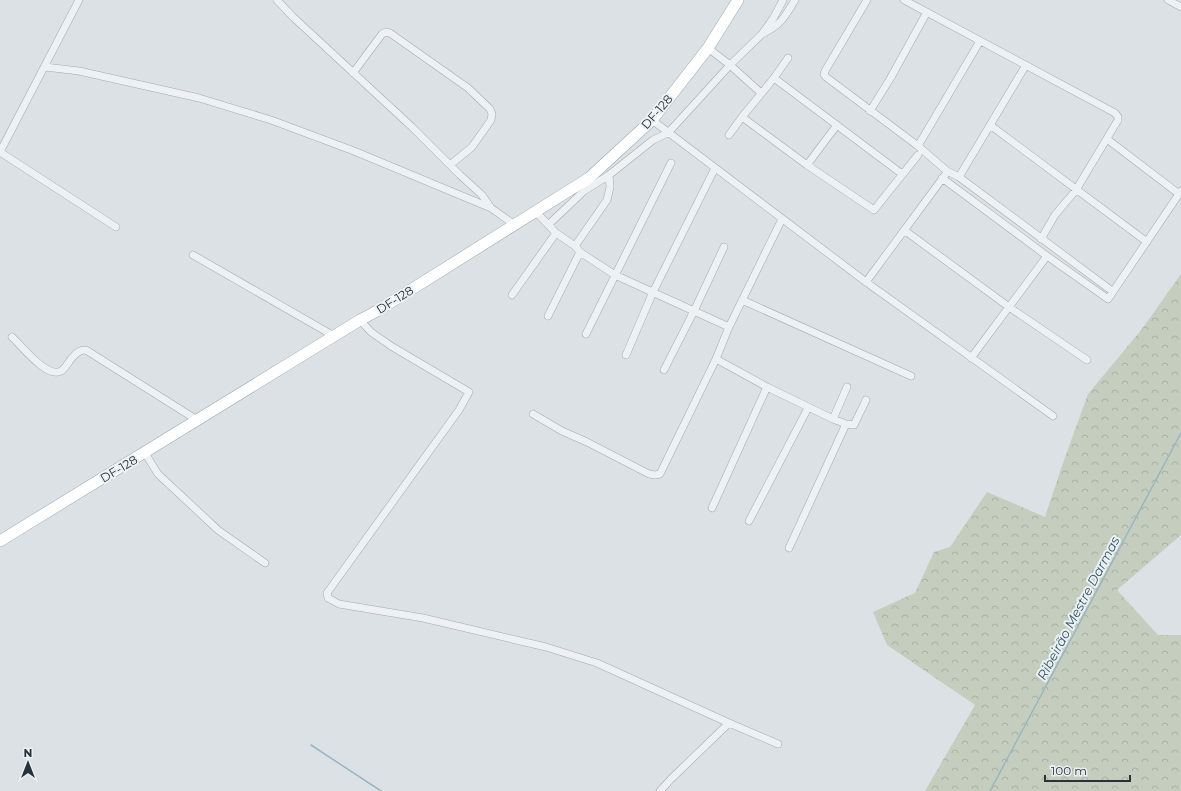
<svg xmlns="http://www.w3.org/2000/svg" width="1181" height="791" viewBox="0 0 1181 791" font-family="Montserrat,sans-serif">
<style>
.forest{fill:url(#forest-crowns)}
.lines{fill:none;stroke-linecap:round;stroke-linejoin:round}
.stream{stroke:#9ab5c2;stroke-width:1.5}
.minor-casing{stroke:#a2a9ae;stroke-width:8}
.primary-casing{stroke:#9da8af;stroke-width:12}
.minor{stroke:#eef1f4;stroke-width:7}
.primary{stroke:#fff;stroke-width:11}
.labels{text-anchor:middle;stroke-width:4;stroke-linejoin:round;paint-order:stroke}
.street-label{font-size:12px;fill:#27323a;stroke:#ebf0f3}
.water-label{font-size:13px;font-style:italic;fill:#35576a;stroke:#ebf0f3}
</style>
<defs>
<pattern id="forest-crowns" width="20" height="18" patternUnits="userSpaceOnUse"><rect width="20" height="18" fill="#c5cebe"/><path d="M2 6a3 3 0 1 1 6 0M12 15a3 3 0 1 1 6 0" fill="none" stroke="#a9b1a4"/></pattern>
</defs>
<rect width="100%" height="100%" fill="#dce1e5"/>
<path class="forest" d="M1181,274V535L1117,590L1158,635H1181V791H925L975,705L887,645L873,612L915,593L934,552L950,547L987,492L1045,517L1064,460L1088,394L1142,329Z"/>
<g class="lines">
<path class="stream" d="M311,745L381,791
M990,791L1181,433"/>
<defs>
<path id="minor" d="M277,0L293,17L412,127L460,175L482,195L491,208
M867,0L825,71L824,74L826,77L918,146L947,171L959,177L1112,291
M904,0L1115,113L1118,117V120L1076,190L1055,215L1041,239
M1168,0L1181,7
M764,33C782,24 785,16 795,0
M708,48L730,65L761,93
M45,67L79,71L199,98L271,120L354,151L491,208L515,225
M353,73L382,34L386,32L390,33L468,88L490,109L492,114L491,120L472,147L450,165
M774,78L788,58
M870,111L890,79L927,12
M652,120L866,282L1053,416
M990,125L1147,242
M729,135L742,117
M1107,139L1179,194
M918,146L980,41
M0,152L79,0
M0,152L116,227
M807,165L837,125
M902,174L774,78L742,117L807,165L874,210L918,155
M959,177L1026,65
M942,178L1047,256L1108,299L1181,191
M536,212L556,233L575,246L580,252L615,275L729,327
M548,225L584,191L609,175L653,140L668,133L730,65L762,34L774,17L783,0
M904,230L1009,307L1087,360
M575,246L607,200L610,187L609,175
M193,255L334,336
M866,282L945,175
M512,295L556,233
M742,300L911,376
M548,316L580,252
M360,320L371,332L391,346L469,392L459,410L327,593L328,598L339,604L423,618L546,647L597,663L729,723L778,744
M586,334L671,163
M12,337C22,346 47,379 61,371C65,369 68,363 71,359C76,354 78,350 86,350L197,420
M626,355L653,292L715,168
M971,358L1047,256
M716,359L767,387L833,419L846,424L854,425L866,400
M664,370L694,311L724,247
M533,414L562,431L587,442L649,474L655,475L660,474L716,359L729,327L782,219
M833,419L847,387
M145,453L158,474L218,530L265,563
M712,508L767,387
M749,521L808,408
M789,548L846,424
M660,791L671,779L729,723"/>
<path id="primary" d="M0,541L360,320L377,311L589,178L652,120L708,48L738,0"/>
</defs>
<use href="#minor" class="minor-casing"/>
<use href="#primary" class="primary-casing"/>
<use href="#minor" class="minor"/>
<use href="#primary" class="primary"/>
</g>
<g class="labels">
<g class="street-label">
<text transform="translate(657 112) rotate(-49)" y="4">DF-128</text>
<text transform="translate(395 300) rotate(-32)" y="4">DF-128</text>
<text transform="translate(119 469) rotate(-31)" y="4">DF-128</text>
</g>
<g class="water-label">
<text transform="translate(1078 608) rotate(-62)" y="5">Ribeirão Mestre Darmas</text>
</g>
</g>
<g transform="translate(28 763)" stroke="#ebf0f3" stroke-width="3" paint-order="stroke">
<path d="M0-3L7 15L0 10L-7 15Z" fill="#27323a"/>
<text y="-6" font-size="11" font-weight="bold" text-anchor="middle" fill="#27323a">N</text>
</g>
<path d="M1045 775v6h85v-6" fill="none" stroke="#27323a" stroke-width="2"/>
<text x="1051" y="775" font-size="12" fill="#27323a" stroke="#ebf0f3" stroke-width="3" paint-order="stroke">100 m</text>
</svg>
